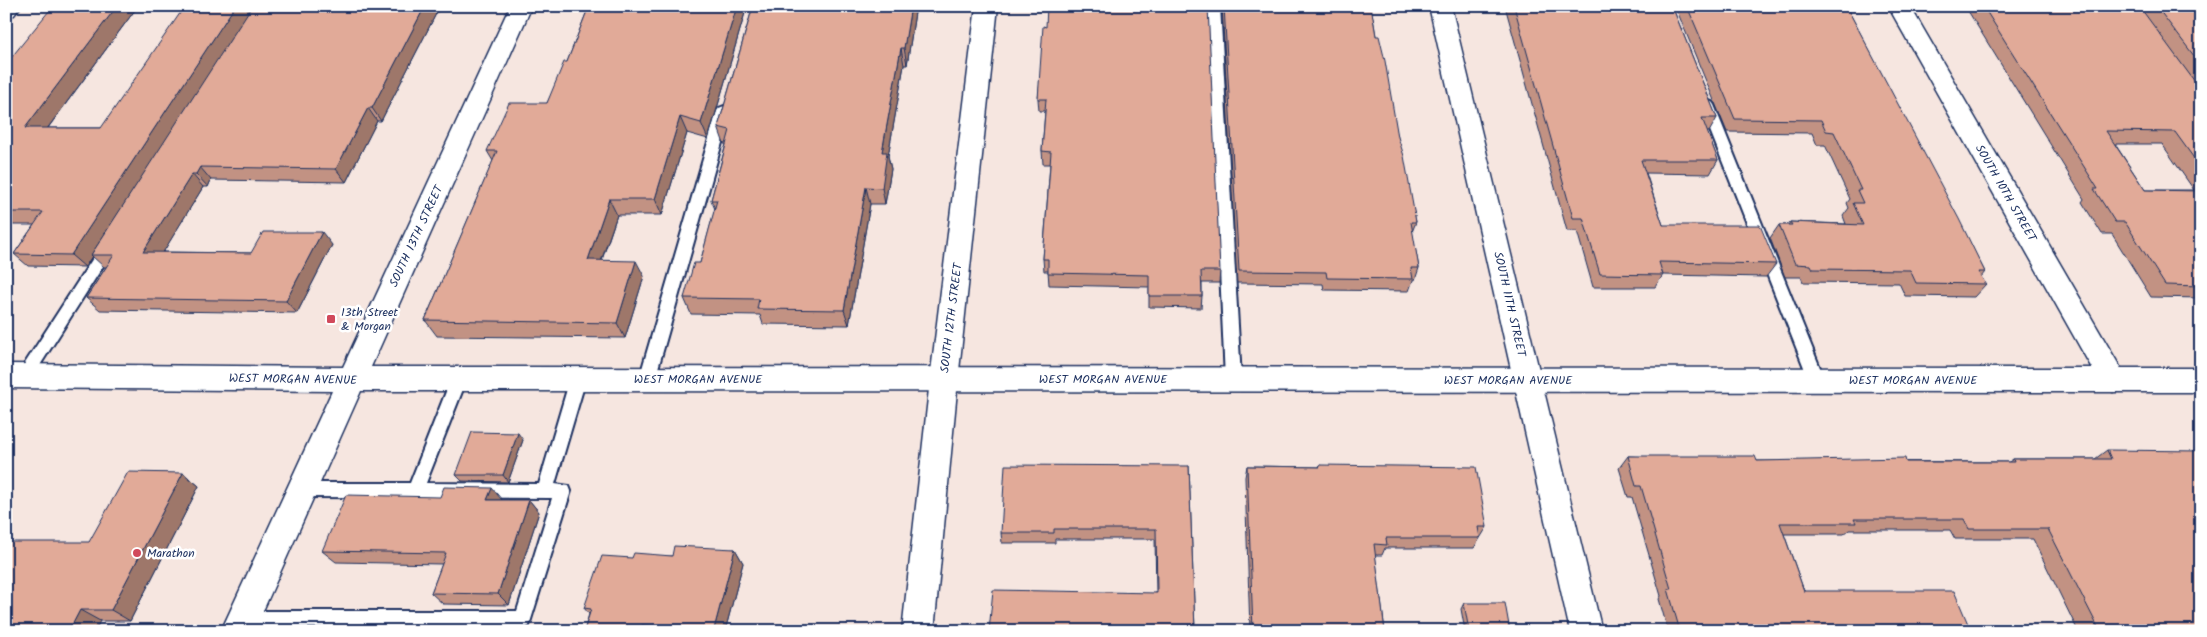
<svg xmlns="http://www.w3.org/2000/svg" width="2207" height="637" viewBox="0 0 2207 637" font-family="Kalam,sans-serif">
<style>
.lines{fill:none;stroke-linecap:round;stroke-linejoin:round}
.lane-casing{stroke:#1b2f5e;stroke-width:4}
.street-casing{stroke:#1b2f5e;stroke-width:3}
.secondary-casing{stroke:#1b2f5e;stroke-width:3}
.lane{fill:#fff;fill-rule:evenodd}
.street{fill:#fff;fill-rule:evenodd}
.secondary{fill:#fff;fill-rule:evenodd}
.wall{fill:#c29283;stroke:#1b2f5e;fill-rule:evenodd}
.shaded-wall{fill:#9e776a;stroke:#1b2f5e}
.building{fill:#e1aa98;stroke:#1b2f5e}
.poi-dot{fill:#d1495b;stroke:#fff;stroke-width:2}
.labels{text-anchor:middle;stroke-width:5;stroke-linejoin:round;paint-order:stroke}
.street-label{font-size:12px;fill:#1b2f5e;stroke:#fff}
.poi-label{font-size:12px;fill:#1b2f5e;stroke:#fff;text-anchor:start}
</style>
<rect width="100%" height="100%" fill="#f6e6e0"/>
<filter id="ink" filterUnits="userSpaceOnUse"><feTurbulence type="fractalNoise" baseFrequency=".02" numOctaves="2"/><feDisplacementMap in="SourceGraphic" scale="10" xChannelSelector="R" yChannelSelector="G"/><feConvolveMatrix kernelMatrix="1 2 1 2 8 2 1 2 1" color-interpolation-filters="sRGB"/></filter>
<g filter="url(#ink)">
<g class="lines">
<defs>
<path id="lane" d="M1208,6H1220L1241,379L1238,384L1233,386L1228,384L1225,379Z
M1707,100L1712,102L1714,105L1825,380L1823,385L1817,387L1811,385L1809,380L1700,105L1702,102Z
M724,106L729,108L731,111L655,379L652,384L647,386L642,384L639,379L717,111L719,108Z
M109,239L114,241L116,245L114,249L30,381L25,382L20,381L17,376L20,371L104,241Z
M459,372L464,374L467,379L426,483L539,484L570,379L573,374L578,372L583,374L586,379L555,484L569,486L571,491L529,626L523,628L242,627L236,625L233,619L236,613L242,611H517L552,498L300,497L294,495L292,490L294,485L300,483H410L451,379L454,374Z"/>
<path id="street" d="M6,6H21L14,15L6,17Z
M976,6H998L958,380L934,631H902L930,380Z
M1429,6H1451L1602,631H1570Z
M1888,6H1910L2123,372L2127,380L2123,388L2113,392L2103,388Z"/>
<path id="secondary" d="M510,6H532L371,367L2201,368V392L361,391L254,631H221L332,391L6,388V364L343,367Z"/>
</defs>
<use href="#lane" class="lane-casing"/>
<use href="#street" class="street-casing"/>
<use href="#secondary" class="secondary-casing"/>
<use href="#lane" class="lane"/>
<use href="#street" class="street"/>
<use href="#secondary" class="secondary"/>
</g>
<path class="wall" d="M138,6L48,128H101L440,6L381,121H377L346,182L211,180L208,187H203L163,252L251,253L332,245L297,313L100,310L86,298L106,267H104L92,256L85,267L28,266L14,254L34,225H6V64Z
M589,6H747L708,139L687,133L662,215H617L602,260L644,276L625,338L437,336L425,320L493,161L487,151L547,103L567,62Z
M753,6H916L907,65H904L888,156L891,169L885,204H870L849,325L763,324L760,315L691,314L684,298L700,263L715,209L711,200L726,144H724L718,127Z
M1222,6H1371L1376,36L1416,222L1412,232L1419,268L1415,280H1413L1409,291L1324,290L1323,284L1237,283Z
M1505,6H1672L1717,118L1709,132H1707L1718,160L1710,174L1646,173L1663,225L1776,264L1766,277L1663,275L1655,287H1593L1577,231H1567Z
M1675,6H1846L1985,272L1981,277L1986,284L1974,297L1905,296L1899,283L1803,282L1801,277H1785L1770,238L1779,225H1788L1790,222L1846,224L1843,216L1849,208L1847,203L1850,199L1825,145H1817L1812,133L1727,132Z
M1965,6H2201V298L2151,297L2112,234H2102L2082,202L2084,199ZM2115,144H2162L2194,190H2145Z
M1046,27L1220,271L1219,283H1202V296L1201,308L1149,307V287L1049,285L1048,271H1044L1043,259L1050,164H1043L1042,151L1045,111H1039L1038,99Z
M523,440L508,482L462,481L456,475Z
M2107,450L2201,631H2078L2033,539H1955L1950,530H1849L1844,534H1784L1804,591L1971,631H1668L1659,599L1661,596L1632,497H1628L1619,468L1628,456L1757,461L2009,462L2013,459H2095Z
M1320,465L1487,527L1474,548H1385L1382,555H1375L1385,631H1250L1245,477L1247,466L1319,467Z
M1189,466L1195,631L1156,593L1155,539H1055V543H1002L1001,533Z
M183,473L199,486L130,621H100L6,631L89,542Z
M502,500H529L539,512L509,605L443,604L431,593L442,564L336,562L322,551Z
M735,549L743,563L725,631H584L589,614L584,608L632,558L672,556Z
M1464,603L1510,631H1465L1461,609Z"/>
<path class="shaded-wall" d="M117,6H138L38,141L25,128Z
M235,6H254L91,255L92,256L85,267L71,255Z
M425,6H440L381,121L372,108Z
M737,6H747L708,139L701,123Z
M911,6H916L907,65L904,48Z
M901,48L904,65L888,156L891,169L885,204L882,188V152Z
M368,108L377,121L346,182L336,169Z
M680,117L687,133L662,215L655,199Z
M200,167L211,180L208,187L196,174Z
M192,174L203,187L156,264L143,252Z
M866,187L870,204L849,325L844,310Z
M609,199L617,215L596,276L588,260Z
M322,232L332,245L297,313L286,301Z
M636,261L644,276L625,338L617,323Z
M518,433L523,440L508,482L503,475Z
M183,473L199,486L130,621L111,610Z
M492,488L502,500H487Z
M529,500L539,512L509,605L498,594Z
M735,549L743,563L725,631H715L714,629Z
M80,610L100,621L95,631H69Z
M642,625L647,631H642L640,628Z"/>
<path class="building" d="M53,6H117L25,128H101L185,6H235L71,255L14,254L43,212H6V64Z
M252,6H425L372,108H368L336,169L200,167L196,174H192L143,252L251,253L263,232H322L286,301L86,298L114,255H91Z
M589,6H737L701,123L680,117L655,199H609L588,260L636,261L617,323L425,320L497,151H487L509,103H547L564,62H567Z
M753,6H911L904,48H901L882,152H887L882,188L866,187L844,310L757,309L759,299L684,298L694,263H700L717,200H711L730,130L718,127Z
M1047,6H1208L1220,271H1201L1202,296H1149V275L1048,273V259H1043L1051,152L1042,151L1046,99H1038L1043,26L1046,27Z
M1224,6H1371L1376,36H1379L1385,61L1398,137L1404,156L1416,222H1411L1419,268H1411L1413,279L1327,278L1326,272L1239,271Z
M1514,6H1672L1717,118H1702L1718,160H1641L1663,225H1760L1776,264L1659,262L1663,275L1600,274L1583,218H1573Z
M1687,6H1846L1959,219L1985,272H1978L1986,284L1916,283L1910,270L1813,269L1811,265L1795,264L1779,225H1792L1790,222L1863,225L1853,203H1863L1857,190H1861L1834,132L1826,131L1821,120L1735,119Z
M1983,6H2139L2201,90V168L2175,132L2106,131L2145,190L2201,191V286L2165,285L2125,222H2115L2094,189H2098Z
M2156,6H2201V65Z
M472,432L518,433L503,475H456Z
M2107,450L2201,451V631H2100L2048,529H1969L1964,519H1854L1856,523H1780L1804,591H1954L1971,631H1680L1668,589H1671L1641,486H1636L1628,456H1755L1757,461L1905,458L1906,462H2014L2013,459H2111Z
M1005,465L1189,466L1195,631H989L993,590L1157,593L1156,529H1054V533H1001Z
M1320,465L1476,467L1487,527H1478L1480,538H1386L1387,545L1374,544L1385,631H1253L1247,466L1320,467Z
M128,472L183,473L111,610H80L69,631H6V542H89Z
M444,487L492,488L487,500H529L498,594L431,593L446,553L322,551L346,495L440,497Z
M674,546L735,549L714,629L642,625L640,628L630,627L629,631H584L591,609L584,608L602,556L632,558L634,553L672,556Z
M1464,603H1505L1510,631H1469Z"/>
</g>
<g class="poi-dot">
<rect x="326" y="314" width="10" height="10" rx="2.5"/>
<circle cx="137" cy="553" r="5"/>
</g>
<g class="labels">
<g class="street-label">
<text transform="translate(2006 193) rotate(60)" y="4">SOUTH 10TH STREET</text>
<text transform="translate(416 236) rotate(-65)" y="4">SOUTH 13TH STREET</text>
<text transform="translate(1510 304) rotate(77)" y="4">SOUTH 11TH STREET</text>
<text transform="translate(951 318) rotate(-83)" y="4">SOUTH 12TH STREET</text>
<text transform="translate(293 379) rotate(1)" y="4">WEST MORGAN AVENUE</text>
<text x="698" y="383">WEST MORGAN AVENUE</text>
<text x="1103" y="383">WEST MORGAN AVENUE</text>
<text x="1508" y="384">WEST MORGAN AVENUE</text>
<text x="1913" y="384">WEST MORGAN AVENUE</text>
</g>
<g class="poi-label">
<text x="341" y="316">13th Street<tspan x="341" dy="14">&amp; Morgan</tspan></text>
<text x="147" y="557">Marathon</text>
</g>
</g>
<rect width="2207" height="637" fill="none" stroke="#fff" stroke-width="25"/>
<rect x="12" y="12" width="2182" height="612" fill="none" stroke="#1b2f5e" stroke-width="2" filter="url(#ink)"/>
</svg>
